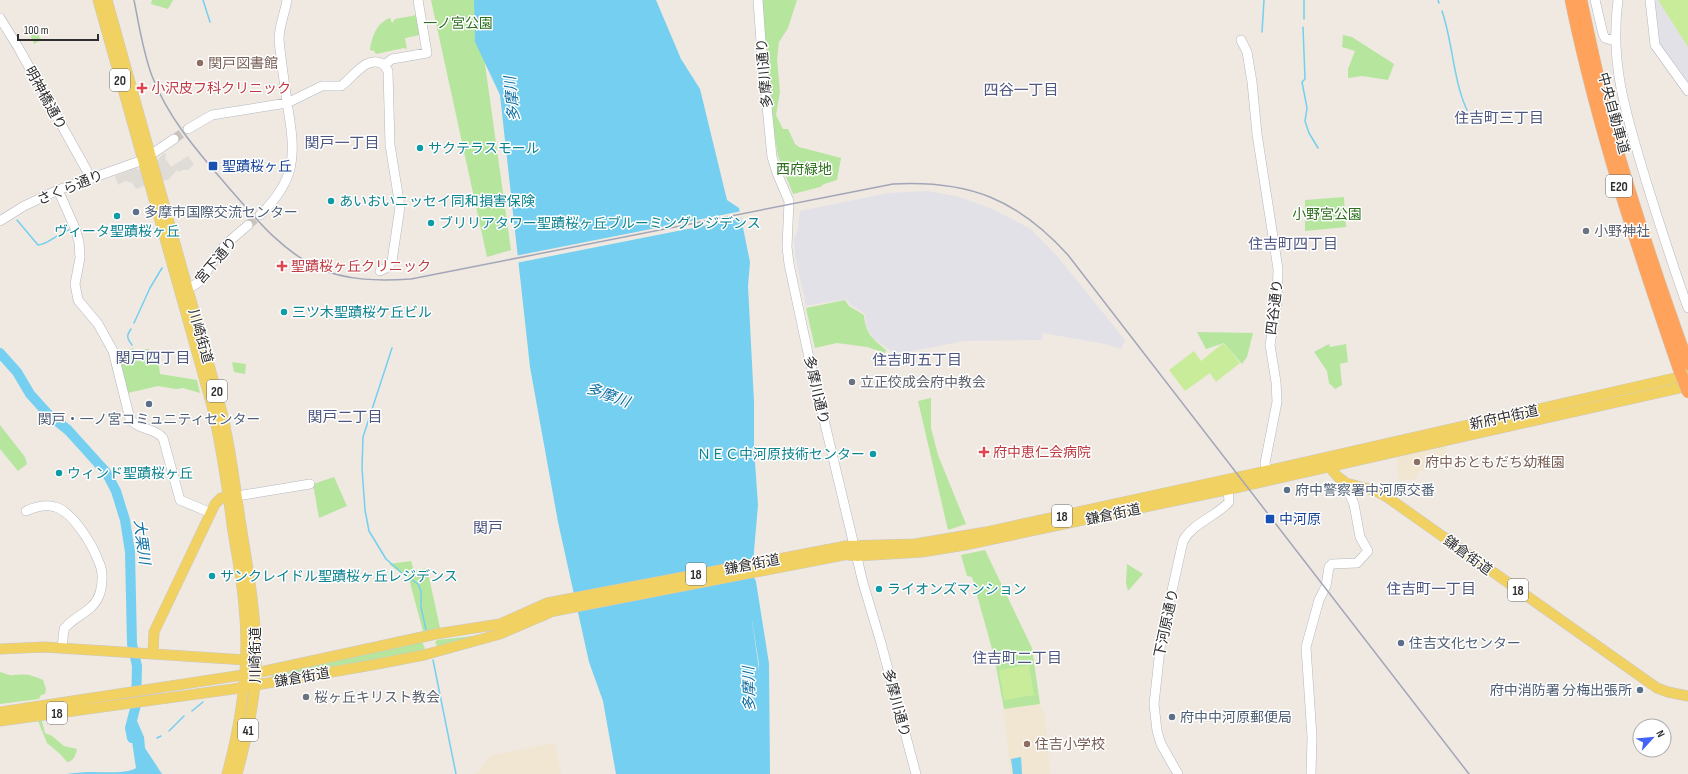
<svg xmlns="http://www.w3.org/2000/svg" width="1688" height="774" viewBox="0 0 1688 774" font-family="'Sofia Sans Condensed','Noto Sans JP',sans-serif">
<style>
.industrial{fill:#e3e1e8}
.education{fill:#f0e6d1}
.green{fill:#b6e59e}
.pitch{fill:#c9ec9a}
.plaza{fill:#dfdcd8}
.water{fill:#75cff0}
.pier{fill:#efe9e1}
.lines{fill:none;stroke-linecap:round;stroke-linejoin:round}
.stream{stroke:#75cff0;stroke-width:1.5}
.river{stroke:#75cff0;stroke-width:10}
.secondary-tunnel{stroke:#c8c4bd;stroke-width:9;stroke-dasharray:9 4.5;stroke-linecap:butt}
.secondary-casing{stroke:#b4b7c1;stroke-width:10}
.primary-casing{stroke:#c9c9c9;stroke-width:11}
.highway-casing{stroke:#c9c9c9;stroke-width:13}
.secondary{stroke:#fff;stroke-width:9}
.primary{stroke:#f2d163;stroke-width:10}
.highway{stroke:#ffa35c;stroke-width:12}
.rail{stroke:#a3a6b8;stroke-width:1.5}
.highway-bridge-casing{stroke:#c9c9c9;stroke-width:13;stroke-linecap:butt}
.highway-bridge{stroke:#ffa35c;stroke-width:12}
.education-dot{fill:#8d6e63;stroke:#fff;stroke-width:1.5}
.health-dot{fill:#e0444e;stroke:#fff;stroke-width:1.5}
.culture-dot{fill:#0f9aa8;stroke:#fff;stroke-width:1.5}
.transit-dot{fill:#1a4fb4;stroke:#fff;stroke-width:1.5}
.service-dot{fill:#5c6f8a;stroke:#fff;stroke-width:1.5}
.worship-dot{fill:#6b7280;stroke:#fff;stroke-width:1.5}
.labels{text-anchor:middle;stroke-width:3;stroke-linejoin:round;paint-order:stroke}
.shield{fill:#fff;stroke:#6d6d6d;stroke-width:1}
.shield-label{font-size:13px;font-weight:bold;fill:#2e2e2e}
.park-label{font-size:14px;fill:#2c6e1b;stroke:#fff}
.education-label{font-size:14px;fill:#785e54;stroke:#fff;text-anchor:start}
.street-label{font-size:14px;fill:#2e2e2e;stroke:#fff}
.health-label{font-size:14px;fill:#be3a42;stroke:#fff;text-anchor:start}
.culture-label{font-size:14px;fill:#0d838f;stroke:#fff;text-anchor:start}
.transit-label{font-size:14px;fill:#164399;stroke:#fff;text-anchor:start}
.service-label{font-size:14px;fill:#4e5e75;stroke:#fff;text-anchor:start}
.worship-label{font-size:14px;fill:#5b616d;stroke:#fff;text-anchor:start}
.neighbourhood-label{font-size:15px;fill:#4d5680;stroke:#fff}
.water-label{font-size:15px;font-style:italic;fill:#0d6fa3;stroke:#fff}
</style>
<rect width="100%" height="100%" fill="#efe9e1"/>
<path class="industrial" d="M1654,0H1688V85L1658,42Z
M927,191L960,197L992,209L1031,229L1058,257L1125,340L1121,349L1105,344L1043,333L1042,340L964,341L908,352H893L873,338L866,326L865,314L851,305L846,299L806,306L795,255L794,239L798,228L800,211L889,193Z"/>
<path class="education" d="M1446,445L1450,459L1425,465L1426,470L1419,471L1417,478L1412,480L1398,479L1397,457Z
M1040,704L1045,714L1050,774H1010L1004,709Z
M555,743L561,774H476L491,755Z"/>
<path class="green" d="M152,0H173L168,9L151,4Z
M431,0H476L511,250L487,257Z
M762,0H797L788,28L779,42L777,59L780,92L776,115L783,129H788L795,144L799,147L841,158L837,180L824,184L820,187L793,194L778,156L774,133L765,46Z
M417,15L420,35L405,38L407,49L404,48L376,54L374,51L370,50C372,37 376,23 390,18L392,23L395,19Z
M43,26L45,31L38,34L41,40L34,44L29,32Z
M1343,35L1352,37L1394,64L1388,80L1362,76L1348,78V69L1355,51L1342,47Z
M1344,197L1346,227L1305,231V200Z
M845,300L849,306L864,315C865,333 873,339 886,350L885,353L867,347L837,343L815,348L806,308Z
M1197,332L1253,333L1247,357L1242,364L1224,343L1206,349Z
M1329,344L1330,347L1346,344L1348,362L1340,364L1342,385L1335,389L1329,383L1327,371L1314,352Z
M133,348L138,354L143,349H149V358L158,359L160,374L197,380L200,393L183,388L176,389L158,386L128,393L117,356Z
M232,362L246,364L245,374L234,372Z
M931,398V428L938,455L966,524L948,530L918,401Z
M0,425L25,457L27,464L18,471L0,449Z
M334,477L347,506L319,518L313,484Z
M985,550L1032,648L1040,704L1004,709L994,656L972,577L967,576L961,555Z
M411,561L414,571L427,568L440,628L423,631L409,579L389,564Z
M1127,564L1143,574L1128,591L1126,583Z
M473,636L475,638L438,647L435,643L437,640Z
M422,642L425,648L424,650L371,662L328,667L271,677L272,675Z
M0,672C4,673 10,676 13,675C27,674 29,674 43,680L46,689L45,694L41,695L39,699L0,704Z
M38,721H42L45,733L52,736L64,746L77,749C75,756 74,761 67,762L60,754L47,743Z"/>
<path class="pitch" d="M1658,0H1688V47Z
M1222,344L1226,345L1240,363L1216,382L1210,373L1185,391L1169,370L1194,351L1201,361Z
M1029,665L1034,695L1004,700L999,670Z"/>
<path class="plaza" d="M164,153L166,154L165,158L171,167L188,156L194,164L188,170H182L179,172L177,170L168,180L161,181L157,163L159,158Z
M136,168L141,171L146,185L136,189L132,183L126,181L123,182L118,185L115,176Z"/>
<path class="water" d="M474,0H656L681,59L700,89L727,200L739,208L750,262L748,286L754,402V448L758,505L754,551L752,620L760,677L761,736L766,774H616L603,701L589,662L558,522L530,367L500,95L475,42Z
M134,714L144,737L145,748L162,774H67C74,773 82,772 89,772C102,772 127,774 136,768L130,728Z
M1021,757L1022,774H1013L1011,759Z"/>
<path class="pier" d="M742,211L743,218L516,263L515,256Z"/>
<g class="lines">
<path class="stream" d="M203,0L210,22
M1438,0L1439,3
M1442,11C1453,43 1453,80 1467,110
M1304,19V0
M1303,27L1305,79L1302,82L1307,108L1305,121L1309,133L1318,148
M1262,32L1264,0
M17,220L38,245C49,244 58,233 69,230
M134,323L150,288L162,268
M131,329C126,336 127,338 132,345
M392,348L363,437L362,468L365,510L369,531L386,559L402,573L418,584L421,591V607L426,630
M433,660L456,774
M192,711L203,702
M169,731L184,716
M157,738L161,736"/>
<path class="river" d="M0,353L17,372L30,394L48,414L68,430L106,472L116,491L125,520L130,552L132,644L137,666L136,705L130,728L132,738
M751,582L764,664L765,774"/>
<path class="secondary-tunnel" d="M174,139L188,129
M248,225L260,215"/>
<defs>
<path id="secondary" d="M758,0L762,56L772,157L777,173L789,201L787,247L789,264L808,353L863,583L881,643L916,774
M1595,0L1603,34L1605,38L1615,41
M1618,0C1609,67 1628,120 1647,184C1660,225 1673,267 1688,308
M1650,0L1655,45L1688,91
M0,18L18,47L91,178
M1241,40L1247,52L1252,82L1257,134L1278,269L1277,302L1270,345L1276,382L1277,402L1265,463L1268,477
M384,65L392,59L427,53L418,0
M188,129L212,115L287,103L322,86H341C353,78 367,53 384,65L388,71L390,145L400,207L392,261L388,267L380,271
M58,190L75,228L79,242L80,258L75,284L78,300L98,324L113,351L130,419C138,430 155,428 163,438L180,500L211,513
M260,215C296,180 296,156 288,109C285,86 281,62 279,39C279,27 285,12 287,0
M0,221L24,206L58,190L143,160L174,139
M181,291C210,281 202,273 219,252C227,242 238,234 248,225
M237,496L310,484
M26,511C35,507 45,504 55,507C72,511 92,544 98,560C103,570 103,582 100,593C94,612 75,615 64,629L62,648
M1178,774L1161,744L1157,731L1154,704L1161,640L1183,541C1193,523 1215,517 1229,502L1228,489
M1311,774L1312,737L1306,647L1319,600L1326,586L1329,567L1332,564L1357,563L1368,551L1360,537L1354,504L1348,491V483"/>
<path id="primary" d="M98,0L212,406C221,445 227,485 232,525C236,552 242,579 244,606C250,663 242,719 227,774
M107,0L218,397C229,437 234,478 240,519C248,570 258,621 256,673C254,707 246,741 237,774
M1325,462L1338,477L1346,483L1376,491L1387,497L1657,688L1668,692L1688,696
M848,555L857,556L922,552L965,545L1235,488L1688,386
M544,613L854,553
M0,649L44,647L246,660
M153,654L154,632L215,504L221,498L235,496
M0,712L256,673L436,634L500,624L547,603L846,546L915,544L986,532L1266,471L1688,375
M0,721L233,689L372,665L424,655L500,634L549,613"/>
<path id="highway" d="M1571,0C1597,126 1637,247 1679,369
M1581,0C1590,41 1598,81 1609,121C1632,204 1659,284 1688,364"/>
</defs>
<use href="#secondary" class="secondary-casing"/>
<use href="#primary" class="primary-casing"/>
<use href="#highway" class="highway-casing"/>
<use href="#secondary" class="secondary"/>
<use href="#primary" class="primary"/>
<use href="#highway" class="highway"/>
<path class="rail" d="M134,0C139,25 143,52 152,76C169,120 199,153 229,188C256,219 281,250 318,268C347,281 380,281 411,279L893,184C969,180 1017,199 1068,255L1469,774"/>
<defs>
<path id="highway-bridge" d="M1679,369L1688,392"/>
</defs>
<use href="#highway-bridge" class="highway-bridge-casing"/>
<use href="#highway-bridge" class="highway-bridge"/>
</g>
<g class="education-dot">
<circle cx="200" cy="63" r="4"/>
<circle cx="1417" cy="462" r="4"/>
<circle cx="1027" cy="744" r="4"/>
</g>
<g class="health-dot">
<path d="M140 82h4v4h4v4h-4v4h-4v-4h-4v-4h4z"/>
<path d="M280 260h4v4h4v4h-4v4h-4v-4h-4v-4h4z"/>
<path d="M982 446h4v4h4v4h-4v4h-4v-4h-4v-4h4z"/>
</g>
<g class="culture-dot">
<circle cx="420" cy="148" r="4"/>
<circle cx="331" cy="201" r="4"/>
<circle cx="117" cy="216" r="4"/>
<circle cx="431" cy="223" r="4"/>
<circle cx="284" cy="312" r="4"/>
<circle cx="873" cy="454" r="4"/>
<circle cx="59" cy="473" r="4"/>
<circle cx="212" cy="576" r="4"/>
<circle cx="879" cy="589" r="4"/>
</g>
<g class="transit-dot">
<rect x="208" y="161" width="10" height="10" rx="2"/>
<rect x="1265" y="514" width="10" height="10" rx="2"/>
</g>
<g class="service-dot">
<circle cx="136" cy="212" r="4"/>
<circle cx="149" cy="404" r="4"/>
<circle cx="1287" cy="490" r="4"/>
<circle cx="1401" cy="643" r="4"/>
<circle cx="1640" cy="690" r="4"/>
<circle cx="1172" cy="717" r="4"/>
</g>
<g class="worship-dot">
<circle cx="1586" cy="231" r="4"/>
<circle cx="852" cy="382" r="4"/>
<circle cx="306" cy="697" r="4"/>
</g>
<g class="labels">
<g class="shield">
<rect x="110" y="69" width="20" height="22" rx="3"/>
<rect x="1606" y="175" width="26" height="22" rx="3"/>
<rect x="207" y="380" width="20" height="22" rx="3"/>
<rect x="1052" y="505" width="20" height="22" rx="3"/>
<rect x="686" y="563" width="20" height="22" rx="3"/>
<rect x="1508" y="579" width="20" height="22" rx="3"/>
<rect x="47" y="702" width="20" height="22" rx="3"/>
<rect x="238" y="719" width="20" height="22" rx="3"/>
</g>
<g class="shield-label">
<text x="120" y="85">20</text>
<text x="1619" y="191">E20</text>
<text x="217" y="396">20</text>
<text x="1062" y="521">18</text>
<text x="696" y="579">18</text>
<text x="1518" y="595">18</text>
<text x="57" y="718">18</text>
<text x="248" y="735">41</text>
</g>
<g class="park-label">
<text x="458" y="28">一ノ宮公園</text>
<text x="804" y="174">西府緑地</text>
<text x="1327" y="219">小野宮公園</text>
</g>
<g class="education-label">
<text x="208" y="68">関戸図書館</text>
<text x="1425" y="467">府中おともだち幼稚園</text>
<text x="1035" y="749">住吉小学校</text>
</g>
<g class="street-label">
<text transform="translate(764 73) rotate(-95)" y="5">多摩川通り</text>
<text transform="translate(46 98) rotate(61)" y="5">明神橋通り</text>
<text transform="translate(1614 113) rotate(75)" y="5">中央自動車道</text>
<text transform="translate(70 187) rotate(-22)" y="5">さくら通り</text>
<text transform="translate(216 260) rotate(-50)" y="5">宮下通り</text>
<text transform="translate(1274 307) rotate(-83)" y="5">四谷通り</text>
<text transform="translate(201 336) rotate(74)" y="5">川崎街道</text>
<text transform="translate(817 390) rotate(77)" y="5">多摩川通り</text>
<text transform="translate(1504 417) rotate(-12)" y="5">新府中街道</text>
<text transform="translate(1113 514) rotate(-12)" y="5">鎌倉街道</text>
<text transform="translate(1468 555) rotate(36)" y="5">鎌倉街道</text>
<text transform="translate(752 564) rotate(-11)" y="5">鎌倉街道</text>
<text transform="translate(1166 623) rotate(-78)" y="5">下河原通り</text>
<text transform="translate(255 655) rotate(-90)" y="5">川崎街道</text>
<text transform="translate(302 677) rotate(-10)" y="5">鎌倉街道</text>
<text transform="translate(897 703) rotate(75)" y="5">多摩川通り</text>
</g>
<g class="health-label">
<text x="151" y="93">小沢皮フ科クリニック</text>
<text x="291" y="271">聖蹟桜ヶ丘クリニック</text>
<text x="993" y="457">府中恵仁会病院</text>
</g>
<g class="culture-label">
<text x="428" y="153">サクテラスモール</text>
<text x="339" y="206">あいおいニッセイ同和損害保険</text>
<text x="439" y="228">ブリリアタワー聖蹟桜ヶ丘ブルーミングレジデンス</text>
<text x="117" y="236" text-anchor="middle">ヴィータ聖蹟桜ヶ丘</text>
<text x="292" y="317">三ツ木聖蹟桜ケ丘ビル</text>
<text x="865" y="459" text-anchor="end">ＮＥＣ中河原技術センター</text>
<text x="67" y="478">ウィンド聖蹟桜ヶ丘</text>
<text x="220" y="581">サンクレイドル聖蹟桜ヶ丘レジデンス</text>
<text x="887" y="594">ライオンズマンション</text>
</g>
<g class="transit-label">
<text x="222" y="171">聖蹟桜ヶ丘</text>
<text x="1279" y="524">中河原</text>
</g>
<g class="service-label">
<text x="144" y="217">多摩市国際交流センター</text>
<text x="149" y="424" text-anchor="middle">関戸・一ノ宮コミュニティセンター</text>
<text x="1295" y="495">府中警察署中河原交番</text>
<text x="1409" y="648">住吉文化センター</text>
<text x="1632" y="695" text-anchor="end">府中消防署 分梅出張所</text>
<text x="1180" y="722">府中中河原郵便局</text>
</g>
<g class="worship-label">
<text x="1594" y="236">小野神社</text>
<text x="860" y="387">立正佼成会府中教会</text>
<text x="314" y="702">桜ヶ丘キリスト教会</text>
</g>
<g class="neighbourhood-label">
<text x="1021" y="95">四谷一丁目</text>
<text x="1499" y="123">住吉町三丁目</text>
<text x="342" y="148">関戸一丁目</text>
<text x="1293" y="249">住吉町四丁目</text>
<text x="153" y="363">関戸四丁目</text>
<text x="917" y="365">住吉町五丁目</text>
<text x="345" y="422">関戸二丁目</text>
<text x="488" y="533">関戸</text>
<text x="1431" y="594">住吉町一丁目</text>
<text x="1017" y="663">住吉町二丁目</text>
</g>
<g class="water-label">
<text transform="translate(512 99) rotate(-95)" y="5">多摩川</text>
<text transform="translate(608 395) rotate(20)" y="5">多摩川</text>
<text transform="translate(142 542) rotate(83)" y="5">大栗川</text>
<text transform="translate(749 689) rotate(-91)" y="5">多摩川</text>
</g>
</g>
<g transform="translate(1652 738) rotate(63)"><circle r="19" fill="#ffffff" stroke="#ababab"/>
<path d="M0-3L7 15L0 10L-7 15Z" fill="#4264fb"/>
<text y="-6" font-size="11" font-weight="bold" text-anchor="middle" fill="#2e2e2e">N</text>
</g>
<path d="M18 34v6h80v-6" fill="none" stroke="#2e2e2e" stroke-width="2"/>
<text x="24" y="34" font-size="12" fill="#2e2e2e" stroke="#ffffff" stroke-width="3" paint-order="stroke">100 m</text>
</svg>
